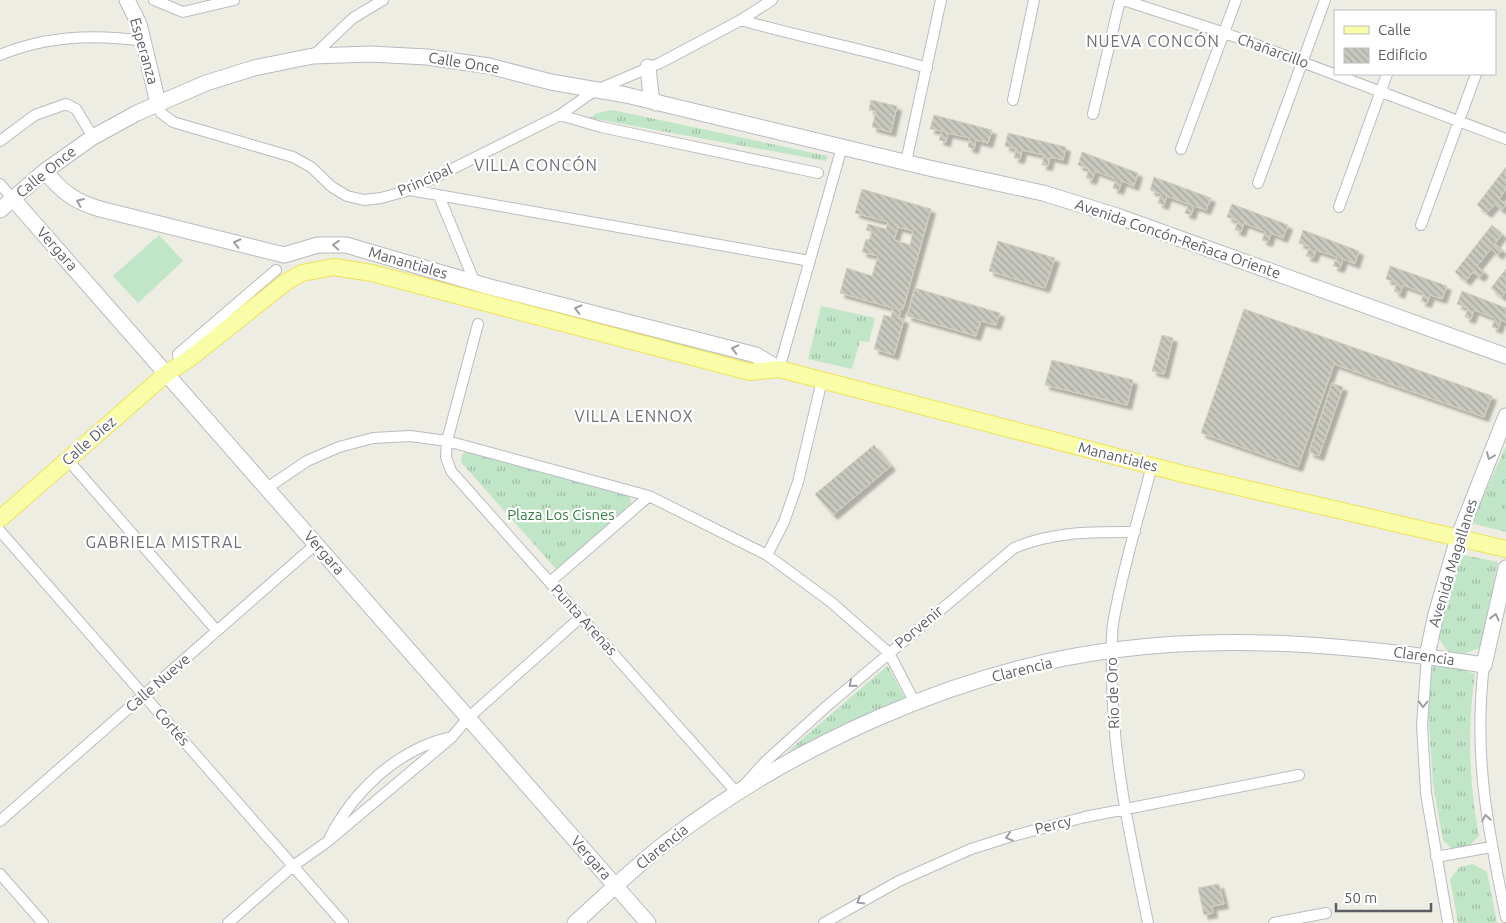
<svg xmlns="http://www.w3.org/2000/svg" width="1506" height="923" viewBox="0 0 1506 923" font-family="Ubuntu,sans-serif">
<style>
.grass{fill:url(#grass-tufts)}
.pitch{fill:#c0e5c7}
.building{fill:url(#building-back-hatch);stroke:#d2d0c1;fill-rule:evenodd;filter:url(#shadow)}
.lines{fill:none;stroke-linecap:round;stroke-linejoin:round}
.street-casing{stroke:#bbbbc1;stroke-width:12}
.secondary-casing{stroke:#b9bac1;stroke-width:17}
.primary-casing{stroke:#eee25b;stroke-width:18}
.street{stroke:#fff;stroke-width:10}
.secondary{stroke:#fff;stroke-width:15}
.primary{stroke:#fafda8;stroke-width:16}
.oneway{stroke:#9d9ea1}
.labels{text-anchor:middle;stroke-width:4.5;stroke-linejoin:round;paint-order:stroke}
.street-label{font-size:15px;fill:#5b5d63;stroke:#fff}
.park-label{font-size:15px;fill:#358048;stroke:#fff}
.neighbourhood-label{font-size:16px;letter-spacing:1px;fill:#6c6f75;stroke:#fff}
</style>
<defs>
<pattern id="grass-tufts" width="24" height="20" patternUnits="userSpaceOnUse" patternTransform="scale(1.25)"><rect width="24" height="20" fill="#c0e5c7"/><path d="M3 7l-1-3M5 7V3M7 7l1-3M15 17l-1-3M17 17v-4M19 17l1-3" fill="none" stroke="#9fbda5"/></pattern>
<pattern id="building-back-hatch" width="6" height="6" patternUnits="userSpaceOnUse" patternTransform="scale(1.25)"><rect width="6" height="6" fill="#c8c8bf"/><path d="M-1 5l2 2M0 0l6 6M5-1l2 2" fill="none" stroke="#a5a69f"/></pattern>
<filter id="shadow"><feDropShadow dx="4.5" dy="4.5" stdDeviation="1" flood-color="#0004"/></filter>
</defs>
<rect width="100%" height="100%" fill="#eeede3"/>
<path class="grass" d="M613,110L828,156L826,161L590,118L597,113Z
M821,306L875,318L869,342L860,341L852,369L808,359Z
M1506,446V532L1471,523Z
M467,449L629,494L632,506L556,569L461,462L462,455Z
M1459,554L1498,562L1480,648L1463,654H1449L1436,634Z
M888,666L907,702L787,752L886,667Z
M1431,666L1453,667L1475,674C1467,727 1469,784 1479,836L1468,847L1452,849L1443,840L1433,784L1428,708Z
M1473,864L1487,872L1497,923H1458L1450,879L1460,867Z"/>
<path class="pitch" d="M159,235L183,261L138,303L113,276Z"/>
<path class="building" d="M871,100L897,106L891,132L872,127L876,111L869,110Z
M934,115L992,130L988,143L976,140L974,149L968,147L970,138L948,133L946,142L939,140L942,131L930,129Z
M1008,133L1066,147L1063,160L1050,157L1048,166L1042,165L1044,155L1022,150L1020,159L1014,158L1016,149L1005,146Z
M1082,152L1138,173L1134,186L1122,181L1119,190L1113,188L1116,179L1095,171L1092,180L1086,178L1089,169L1078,165Z
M1506,167V189L1499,199L1506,204L1502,210L1495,204L1487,213L1477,205Z
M1154,177L1211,198L1206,210L1194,206L1191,215L1185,213L1188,204L1167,196L1164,205L1158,203L1161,194L1150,190Z
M862,189L931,209L903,309L901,308L899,318L904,319L894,355L874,349L884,315L891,317L893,308L840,293L847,268L872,276L878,256L862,252L866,239L869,240L872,232L866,230L868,224L886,229L888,222L855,213ZM898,227L913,231L910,245L894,240Z
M1232,204L1288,225L1283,238L1271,233L1268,242L1262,240L1265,231L1244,223L1241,232L1235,230L1238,221L1227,217Z
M1492,225L1502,234L1495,244L1502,250L1498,255L1491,249L1477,266L1484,272L1480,277L1473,272L1466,281L1455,272Z
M1303,230L1359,251L1355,264L1343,259L1340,268L1333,266L1337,257L1316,250L1313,258L1306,256L1310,247L1299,243Z
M998,241L1055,258L1045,288L989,271Z
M1390,266L1447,286L1442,299L1430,295L1427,303L1421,301L1424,293L1403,285L1400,294L1394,291L1397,283L1386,279Z
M1506,269V291L1502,297L1491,288Z
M915,288L1000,313L996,325L981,321L976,336L907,316Z
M1462,291L1506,308V322L1501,320L1498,329L1492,327L1495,318L1474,310L1471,319L1465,317L1468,308L1457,304Z
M1244,309L1492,396L1484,417L1334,364L1298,467L1201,433Z
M1162,335L1173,338L1164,374L1152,371Z
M1052,360L1133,380L1127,405L1045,385Z
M1332,383L1343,387L1319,456L1309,452Z
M874,445L891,466L833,515L815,494Z
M1219,884L1224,904L1212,906L1213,913L1204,915L1198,888Z"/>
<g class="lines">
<defs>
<path id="street" d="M154,0L183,12L234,0
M1123,0L1225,33L1506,139
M741,20C803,38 865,49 927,68
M0,55C45,36 96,34 144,41
M313,56L353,18L383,0
M1013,100L1034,0
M158,103L161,113L173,122L293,157L311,167L332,187L347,196L364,200L381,198L410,190L560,115L594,91L660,63L741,20L772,0
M1093,114L1120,0
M560,115L601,127L818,173
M0,141L35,115L66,104L76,109L93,137
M1181,149L1236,0
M906,162L941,0
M1258,183L1325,0
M0,184L13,199
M410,190L810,261
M439,196L475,283
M1339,207L1387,74
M1421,225L1476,74
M478,324L447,441L446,457L451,471L737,793L765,762L827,706L1014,548C1054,531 1092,532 1135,532
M180,365L178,354L276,270
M779,369L842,147
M68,460L217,631
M267,488L307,461L339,447L373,438L410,436L447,441L649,496L767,555L831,602L889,653L915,703
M0,531L343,923
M767,555L784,522L798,482L822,380
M550,582L649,496
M1427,656L1422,725L1426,793L1448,923
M1484,665C1473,755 1488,830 1506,917
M0,821L316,544
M330,837C354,791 396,751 447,738
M1436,857L1491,847
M0,874L43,923
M228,923L293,866L327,842L451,738L468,718L581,617
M824,923L899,881L971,849L1009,837L1085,817L1299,775
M1148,923C1131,840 1112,758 1112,673C1112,656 1111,640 1113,624C1122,570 1139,517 1152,465
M1274,923L1326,913"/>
<path id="secondary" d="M127,0L139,24L158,103
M648,67L651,96L656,103
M45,171C61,191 75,202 100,209L284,255L318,245H346L490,287L756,355L779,369
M13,199L648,923
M0,210L45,171L93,137L137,113L206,83L254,68L313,56L370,54L427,57L489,66L551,82L626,95L929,168L1043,193L1117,216L1506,356
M1427,656L1436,614L1458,538L1506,416
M575,923C605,896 635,866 668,841C792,746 958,670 1114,650C1238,634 1362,646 1484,665L1506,568"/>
<path id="primary" d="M0,519L167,373L189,359L286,282L302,273L334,267L372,273L750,372L779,369L1183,474L1506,549"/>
</defs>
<use href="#street" class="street-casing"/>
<use href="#secondary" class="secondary-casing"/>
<use href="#primary" class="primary-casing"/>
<use href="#street" class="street"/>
<use href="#secondary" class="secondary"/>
<use href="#primary" class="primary"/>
</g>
<defs><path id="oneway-chevron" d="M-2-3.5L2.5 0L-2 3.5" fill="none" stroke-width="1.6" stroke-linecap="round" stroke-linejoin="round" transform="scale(1.25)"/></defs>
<g class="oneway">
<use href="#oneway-chevron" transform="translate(80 202) rotate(-156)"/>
<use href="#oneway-chevron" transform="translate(237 243) rotate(-166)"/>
<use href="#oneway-chevron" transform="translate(336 245) rotate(-176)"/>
<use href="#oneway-chevron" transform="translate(578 309) rotate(-166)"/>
<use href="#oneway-chevron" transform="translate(735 349) rotate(-166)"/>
<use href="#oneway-chevron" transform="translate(1490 456) rotate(112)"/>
<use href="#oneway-chevron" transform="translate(1495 617) rotate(-76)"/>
<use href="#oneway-chevron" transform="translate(852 684) rotate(139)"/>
<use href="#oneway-chevron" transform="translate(1423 704) rotate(92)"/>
<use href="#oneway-chevron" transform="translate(1486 818) rotate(-99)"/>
<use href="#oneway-chevron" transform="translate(1009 837) rotate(163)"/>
<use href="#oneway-chevron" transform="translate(860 901) rotate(150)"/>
</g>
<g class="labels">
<g class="street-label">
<text transform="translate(144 51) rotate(74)" y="5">Esperanza</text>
<text transform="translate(1273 51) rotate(20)" y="5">Chañarcillo</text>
<text transform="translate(464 63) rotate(9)" y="5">Calle Once</text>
<text transform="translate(46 172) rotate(-39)" y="5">Calle Once</text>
<text transform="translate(425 180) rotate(-24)" y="5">Principal</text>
<text transform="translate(1178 239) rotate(19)" y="5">Avenida Concón-Reñaca Oriente</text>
<text transform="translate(57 249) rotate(48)" y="5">Vergara</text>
<text transform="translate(408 263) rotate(16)" y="5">Manantiales</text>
<text transform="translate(89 441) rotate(-41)" y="5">Calle Diez</text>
<text transform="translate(1118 457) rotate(14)" y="5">Manantiales</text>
<text transform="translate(324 553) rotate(49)" y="5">Vergara</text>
<text transform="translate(1453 563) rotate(-73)" y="5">Avenida Magallanes</text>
<text transform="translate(584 620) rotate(48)" y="5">Punta Arenas</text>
<text transform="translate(919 627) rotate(-40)" y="5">Porvenir</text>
<text transform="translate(1424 656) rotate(8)" y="5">Clarencia</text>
<text transform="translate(1022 670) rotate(-14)" y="5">Clarencia</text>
<text transform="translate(158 683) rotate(-41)" y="5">Calle Nueve</text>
<text transform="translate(1113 693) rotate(-92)" y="5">Río de Oro</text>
<text transform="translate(172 727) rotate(49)" y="5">Cortés</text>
<text transform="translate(1053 825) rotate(-14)" y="5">Percy</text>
<text transform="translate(662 847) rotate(-39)" y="5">Clarencia</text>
<text transform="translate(591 858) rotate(49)" y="5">Vergara</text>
</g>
<g class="park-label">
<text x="561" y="520">Plaza Los Cisnes</text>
</g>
<g class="neighbourhood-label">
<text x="1153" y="47">NUEVA CONCÓN</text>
<text x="536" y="171">VILLA CONCÓN</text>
<text x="634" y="422">VILLA LENNOX</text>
<text x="164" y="548">GABRIELA MISTRAL</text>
</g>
</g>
<rect x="1334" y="10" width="162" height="65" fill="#ffffff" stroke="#bdbec1"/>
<rect x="1344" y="26" width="25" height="8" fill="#fafda8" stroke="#bdbec1"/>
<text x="1378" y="35" font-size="15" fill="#5b5d63">Calle</text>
<rect x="1344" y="48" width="25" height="15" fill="url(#building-back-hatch)" stroke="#bdbec1"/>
<text x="1378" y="60" font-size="15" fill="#5b5d63">Edificio</text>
<path d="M1336 903v8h95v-8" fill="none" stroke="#5b5d63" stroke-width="2.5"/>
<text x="1344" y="903" font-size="15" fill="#5b5d63" stroke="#ffffff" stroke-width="4" paint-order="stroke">50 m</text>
</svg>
